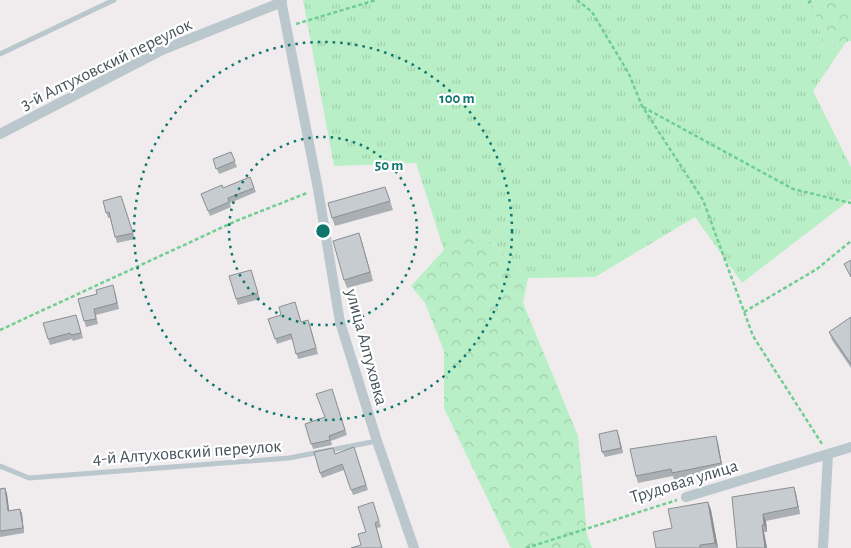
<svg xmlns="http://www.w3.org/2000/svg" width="851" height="548" viewBox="0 0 851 548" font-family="'Alegreya Sans',sans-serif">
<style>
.grass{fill:url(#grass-tufts)}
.forest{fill:url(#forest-crowns)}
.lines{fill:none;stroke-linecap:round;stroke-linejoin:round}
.path{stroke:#70ce92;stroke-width:2.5;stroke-dasharray:4 2.5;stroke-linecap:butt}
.lane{stroke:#bac7cd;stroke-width:5}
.street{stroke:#bac7cd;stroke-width:10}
.wall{fill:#aaafb3}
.shaded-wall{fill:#8b8f92}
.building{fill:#c6ccd0;stroke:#8b8f92}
.ring{fill:none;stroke:#0f766e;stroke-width:2.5;stroke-dasharray:2.5 5}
.labels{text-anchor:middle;stroke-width:4.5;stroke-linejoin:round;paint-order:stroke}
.street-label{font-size:18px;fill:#45535a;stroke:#fff}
.centre{fill:#0f766e;stroke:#fff;stroke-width:2.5}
.ring-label{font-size:15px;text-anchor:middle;font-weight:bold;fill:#0f766e;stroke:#fff;stroke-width:4.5;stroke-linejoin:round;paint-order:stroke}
</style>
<defs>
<pattern id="grass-tufts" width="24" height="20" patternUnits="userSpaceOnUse" patternTransform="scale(1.25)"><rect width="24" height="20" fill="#b9efc6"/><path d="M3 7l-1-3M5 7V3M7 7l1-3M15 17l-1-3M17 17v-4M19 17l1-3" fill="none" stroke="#a0cfac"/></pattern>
<pattern id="forest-crowns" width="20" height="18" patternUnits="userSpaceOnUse" patternTransform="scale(1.25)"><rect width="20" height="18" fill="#b9efc6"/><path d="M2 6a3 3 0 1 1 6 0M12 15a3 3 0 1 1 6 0" fill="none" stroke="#a0cfac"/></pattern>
</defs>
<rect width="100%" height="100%" fill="#f0eced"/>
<path class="grass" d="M303,0H805L813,5L824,48L846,42L813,91L851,167V199L742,283L695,217L595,277L528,278L494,244L474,230L444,250L416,163L334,166Z"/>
<path class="forest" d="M805,0H851V41L824,48L813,5Z
M474,230L494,244L528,278L523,303L578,436L587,535L592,548H511L444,408V351L425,303L411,286L444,250Z"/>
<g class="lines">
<path class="path" d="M577,0L592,12L629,74L642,106L703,200L753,336L822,444
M808,3L812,0
M296,24L376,0
M643,107L793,189L851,203
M744,312L817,269L851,241
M0,330L236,221L307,193
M526,548L677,500"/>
<path class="lane" d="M0,54L114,0
M0,466L29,478L289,458L377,441"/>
<path class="street" d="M281,0L318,189L340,322L377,441L414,548
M0,134L162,50L282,2
M686,497L851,447
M823,548L828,454"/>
</g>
<path class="wall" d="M231,152L237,167L219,174L213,159Z
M250,177L256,192L230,203L231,207L210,216L201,194L223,188Z
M388,195L393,210L335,226L332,218Z
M121,196L135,239L117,243L110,218H108L103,201Z
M359,233L373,281L347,288L344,280Z
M251,270L260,299L238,305L236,299Z
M115,291L119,309L96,315L98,324L86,327L78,299Z
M851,317V368L832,340L829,332Z
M268,319L301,322L310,325L318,354L298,359L292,339L277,344Z
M78,320L83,338L73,341L72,339L50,345L48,339Z
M332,389L347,435L331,441L332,445L313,449L305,424L325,417Z
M617,430L623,453L605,457L602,452Z
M718,443L723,470L674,480L673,476L638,483L636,476Z
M354,447L368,490L353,495L344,470L322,478L320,473L335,454Z
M794,487L796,494L800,514L766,521L767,532H764L767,548H737L732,497Z
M5,488L7,494L9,511L20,509L22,514L24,533L0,537V489Z
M373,502L381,527L377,528L382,548H351L361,545L366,532Z
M708,502L711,510L718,548H656Z"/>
<path class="shaded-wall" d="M359,233L362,242L373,281L370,272Z
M617,430L619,436L623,453L621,448Z
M716,436L718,443L723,470L721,463Z
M794,487L796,494L800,514L798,507Z
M5,488L7,494L10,516L8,511Z
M708,502L711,510L718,548L715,543Z
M20,509L22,514L24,533L23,528Z
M763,514L766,521L767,532L764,525Z
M762,525L764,532L767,548H765Z"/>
<path class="building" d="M231,152L235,161L216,169L213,159Z
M250,177L254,188L228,198L229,202L208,211L201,194L222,185L223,188Z
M385,187L390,201L332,218L328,203Z
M121,196L133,233L115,237L109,212L106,213L103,201Z
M359,233L370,272L344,280L333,241Z
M851,260V277L844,264Z
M251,270L258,293L236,299L229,276Z
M113,285L117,303L94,309L96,319L84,321L78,299L97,294L96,290Z
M295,302L301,322L308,320L316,348L296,354L291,334L275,339L268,319L281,315L279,307Z
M76,315L81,333L71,335L70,333L48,339L43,323Z
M851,317V364L829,332Z
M332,389L345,430L329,436L330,440L311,444L305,424L325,417L316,394Z
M617,430L621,448L602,452L599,434Z
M716,436L721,463L672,473L671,469L636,476L630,449Z
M354,447L366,485L351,490L342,464L320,473L314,452L333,448L335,454Z
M794,487L798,507L763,514L764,525H762L765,548H737L732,497Z
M5,488L8,511L20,509L23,528L0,531V489Z
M373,502L379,521L375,523L382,548H351L361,545L358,534L366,532L358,507Z
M708,502L715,543L700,545V548H656L653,532L672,528L668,509Z"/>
<g class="ring">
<circle cx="323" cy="231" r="94"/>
<circle cx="323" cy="231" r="189"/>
</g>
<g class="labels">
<g class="street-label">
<text transform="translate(106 64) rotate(-26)" y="6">3-й Алтуховский переулок</text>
<text transform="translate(367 347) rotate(75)" y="6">улица Алтуховка</text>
<text transform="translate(187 452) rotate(-4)" y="6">4-й Алтуховский переулок</text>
<text transform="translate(684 481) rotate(-17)" y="6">Трудовая улица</text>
</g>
</g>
<circle cx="323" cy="231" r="8" class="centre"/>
<g class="ring-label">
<text x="457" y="103">100 m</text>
<text x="389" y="170">50 m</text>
</g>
</svg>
